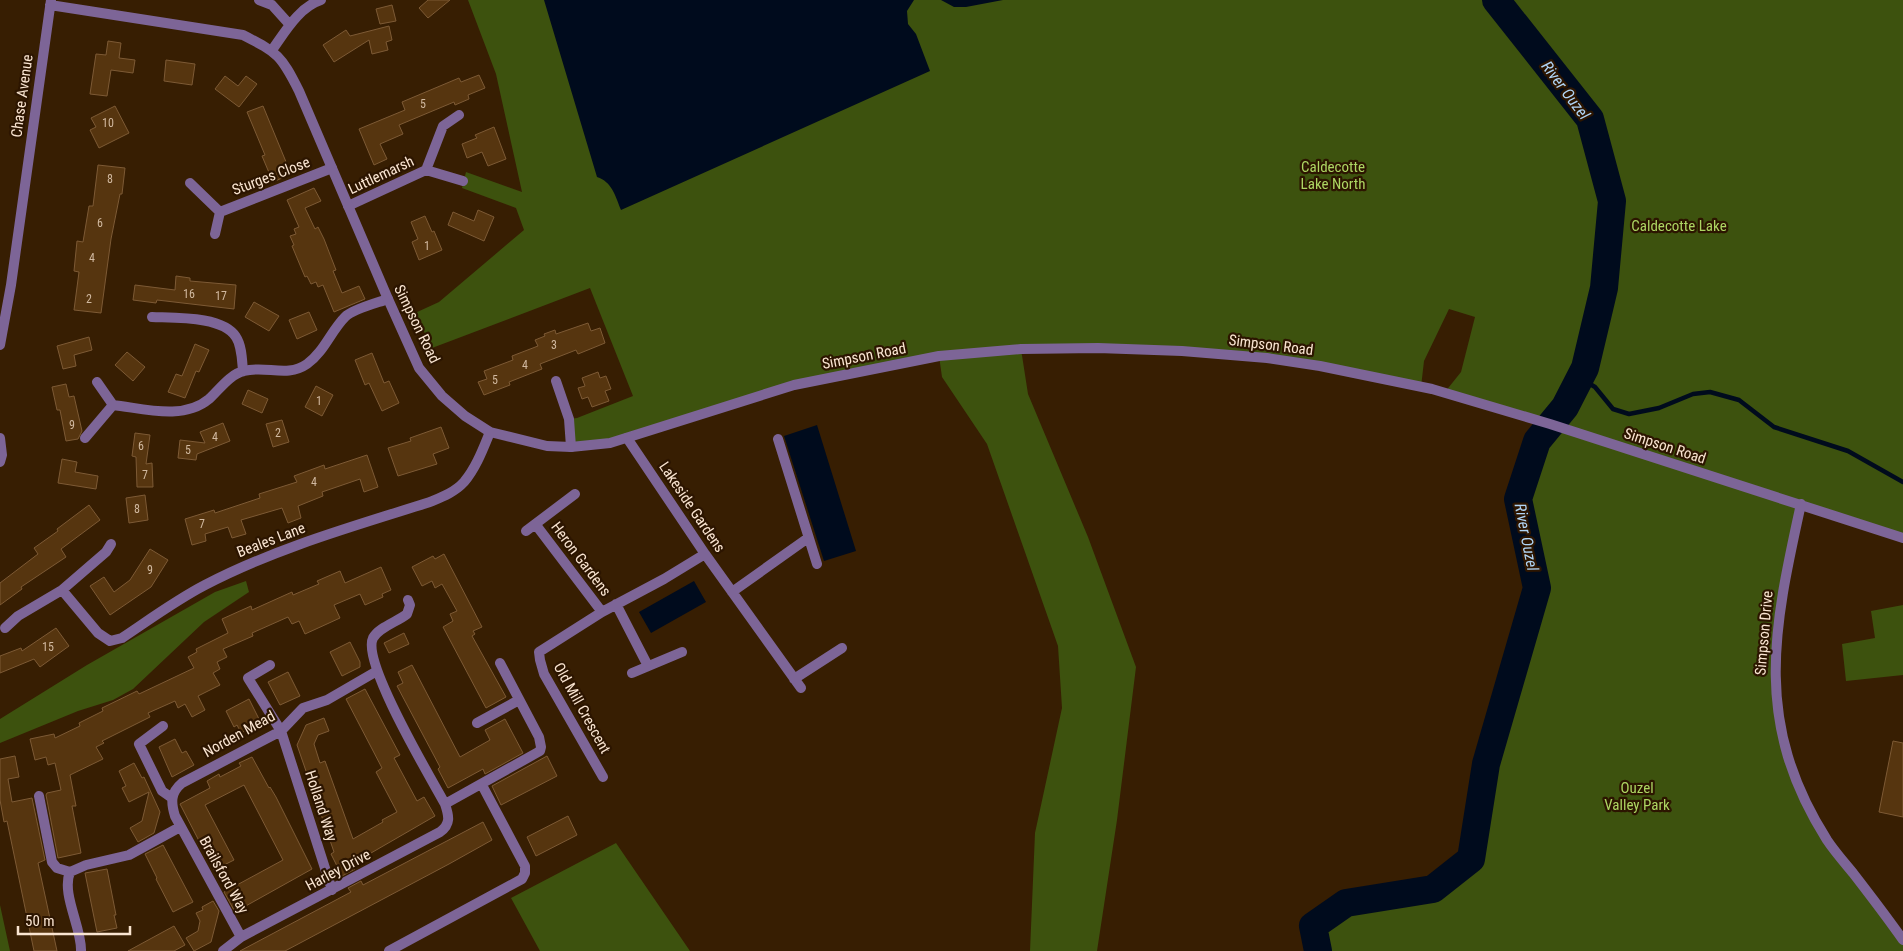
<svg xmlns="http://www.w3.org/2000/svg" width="1903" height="951" viewBox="0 0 1903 951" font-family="'Roboto Condensed',sans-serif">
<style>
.green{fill:#3d520e}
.water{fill:#000b1d}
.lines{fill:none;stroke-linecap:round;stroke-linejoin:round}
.stream{stroke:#000b1d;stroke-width:4.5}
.river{stroke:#000b1d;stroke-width:28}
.building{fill:#56350f;stroke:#7d5a35}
.minor{stroke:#7d6597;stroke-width:10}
.tertiary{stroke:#7d6597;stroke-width:10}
.labels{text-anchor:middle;stroke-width:4.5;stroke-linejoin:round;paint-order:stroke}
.number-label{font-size:12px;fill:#d1b9a0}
.street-label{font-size:15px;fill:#fae5d1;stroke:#2c1500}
.park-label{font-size:15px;fill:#add662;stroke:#2c1500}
.water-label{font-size:16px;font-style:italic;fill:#b0d5f6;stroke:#2c1500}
</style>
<rect width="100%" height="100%" fill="#371e02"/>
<path class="green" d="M468,0H1903V538L1801,504L1780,612L1778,721L1811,811L1903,940V951H1318L1313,926L1346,903L1433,889L1471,859L1486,764L1537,588L1518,499L1537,441L1550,424L1445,392L1461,372L1475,317L1449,309L1424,361L1421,387L1267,358L1021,349L1028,394L1088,537L1136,667L1117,820L1097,951H1030L1035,833L1062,708L1058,646L987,444L942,377L939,356L794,385L610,443L571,447L569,419L577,418L633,396L590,288L432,348L415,313L439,302L524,230L516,208L462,188L466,172L522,192L496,74Z
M246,581L249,592L204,622L133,689L113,700L78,711L0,743V719L87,665L215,592Z
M1903,605V675L1846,681L1842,644L1875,638L1871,611Z
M616,843L690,951H540L511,898Z
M0,905L10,951H0Z"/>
<path class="water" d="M544,0H914L907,11L908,24L916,34L930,71L621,210C615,195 612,182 597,177Z
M941,0H1003L966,7H954Z
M817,425L856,551L824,561L784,436Z
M694,581L706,602L651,633L639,612Z"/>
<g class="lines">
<path class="stream" d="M1580,378L1595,387L1613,409L1629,414L1659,408L1693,394L1710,392L1739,400L1774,427L1848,451L1903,482"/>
<path class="river" d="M1318,951L1313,926L1346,903L1433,889L1471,859L1486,764L1537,588L1518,499L1537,441L1565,407L1585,368L1604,288L1612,201L1590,119L1496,0"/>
</g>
<path class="building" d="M428,0H450L428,18L419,8Z
M392,5L396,21L380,24L376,9Z
M389,26L392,40L386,42L388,50L372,54L369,40L334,62L323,45L346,30L350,36Z
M108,41L121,43L119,58L135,60L133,73L111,70L107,96L90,94L96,54L106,55Z
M166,60L195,64L192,85L164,81Z
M479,75L485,88L468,95L469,99L455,105L454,102L399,125L403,134L380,144L387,159L374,165L359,129L405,110L402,102L459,78L461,82Z
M225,76L238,86L246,76L257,84L239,107L215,89Z
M115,106L129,133L99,148L90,130L96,127L91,118Z
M263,106L291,174L273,182L262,156L265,155L247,112Z
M494,127L506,159L488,166L482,152L467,158L462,144L477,138L475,135Z
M98,165L125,168L122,194H120L111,239L101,313L74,310L79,272L74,271L77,241L83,242L89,206H93Z
M314,188L321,201L305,208L315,229L318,227L324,239L336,270L333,271L342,293L359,286L365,299L334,312L323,285L318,287L316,282L311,284L307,276L305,277L292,246L294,245L290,236L296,234L294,229L299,227L287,200Z
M478,210L494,217L484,241L448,225L453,212L474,221Z
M425,216L432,232L434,231L442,250L419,260L412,242L418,239L411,222Z
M176,276L190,278V281L236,285L234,309L157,300L156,303L133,300L135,285L175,290Z
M254,302L279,316L269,331L245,317Z
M309,312L317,330L297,339L289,320Z
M588,323L591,331L600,328L605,343L578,354L576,350L540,364L542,369L509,382L510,385L484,395L478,382L487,379L484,371L513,360L512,356L538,346L535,340L545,336L544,334L555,330L556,334Z
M89,337L92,350L74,355L76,366L63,369L57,346Z
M195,344L209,350L199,372L196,371L185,398L168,392L176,374L182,376Z
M127,352L145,367L133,381L115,365Z
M372,353L384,383L389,381L399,403L382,411L369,383L365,385L355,360Z
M598,372L600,378L606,376L611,389L605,391L609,401L592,407L588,397L582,399L578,388L585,386L582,378Z
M66,384L69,397L74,396L82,431L78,439L66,441L60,410H57L52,387Z
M316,386L333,395L322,416L305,407Z
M248,390L268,399L262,413L242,404Z
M282,420L289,442L273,447L266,424Z
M223,423L230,441L197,454L196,460L178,458L180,440L205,443L200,432Z
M441,427L449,448L433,454L437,464L398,476L388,448L411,441L410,438Z
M135,433L150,435L146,464L152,463L153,487H137L136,457L132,456Z
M367,455L378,487L364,492L360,479L322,492L323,496L298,506L301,518L288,523L282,508L241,520L246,534L232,538L228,527L205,534L206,541L192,545L185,519L214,510L215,513L260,498L259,494L297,482L294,476L324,465L325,469Z
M62,459L77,462L75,472L98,476L96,489L58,483Z
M145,495L148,520L129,523L126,498Z
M89,505L100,520L61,549L66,557L21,587L22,589L0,605V583L38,554L34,548L58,531L57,529Z
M150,549L168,560L151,587L110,615L90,586L104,577L114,592L130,580Z
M444,554L482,627L473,631L475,634L472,636L506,697L486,708L443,627L453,621L450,614L457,611L442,584L435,588L432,581L422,586L412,567L433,556L435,559Z
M381,567L391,590L382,594L383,597L365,605L360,594L334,605L340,618L305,634L299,621L292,624L288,617L252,633L253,636L223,649L227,657L217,662L220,669L213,673L220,685L198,696L205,710L192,717L185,704L178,708L175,701L148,713L150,717L102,741L104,743L96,747L103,759L70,775L76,806H72L81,853L58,858L46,795L47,793L61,790L55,763L48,765L46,757L35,760L30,739L54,734L55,738L80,726L79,723L103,711L102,708L137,691L139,694L194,668L188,657L197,652L196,649L228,633L222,619L251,606L252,610L292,592L293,595L319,584L317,581L340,571L345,583Z
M56,628L69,646L40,667L34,659L0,673V656L21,648L22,651Z
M404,633L409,644L389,653L384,643Z
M350,642L360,662V667L342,676L330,652Z
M412,665L460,757L490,740L485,730L505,719L523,753L485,774L483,769L448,788L438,769L440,767L397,686L403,683L398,672Z
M288,672L300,696L280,705L268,682Z
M365,689L400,755L394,758L417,801L424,797L435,816L352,864L355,869L342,876L331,854L334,852L297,745L306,725L324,718L329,731L318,735L314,744L320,763L325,761L353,839L383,822L382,820L397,812L376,772L382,768L346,699Z
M249,699L261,723L241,733L237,725L234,727L226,711Z
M175,739L182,753L186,751L194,765L172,777L159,747Z
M1893,741L1903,743V817L1879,812Z
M15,756L19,777L8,779L12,802L32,798L45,860L38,863L57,951H34L7,821L4,822L0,800V759Z
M547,756L557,776L501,805L492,786Z
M252,757L269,788L270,787L276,797L312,869L235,912L224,892L283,860L244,785L205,805L234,860L214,870L180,804L210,788L207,781L219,774L220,777L241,766L239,763Z
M134,763L142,778L144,777L160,812L154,833L138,842L130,828L142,821L149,792L129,802L122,788L126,786L119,771Z
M568,816L577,835L536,856L527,837Z
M483,822L492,840L449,864L285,951H240L351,892L348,888L361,881L363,885Z
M163,845L193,902L173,912L156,879L157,878L145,854Z
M107,869L116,915H114L117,928L97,932L85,873Z
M213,901L219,911L211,942L194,951L186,938L198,931L200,921L196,913L203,910L202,907Z
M174,926L185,945L174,951H128Z"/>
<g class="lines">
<path class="minor" d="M259,0L272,5L290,25
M272,50C285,32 299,7 321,0
M426,170L443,126L459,115
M190,183L220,212L215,234
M348,206L426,170L463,181
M220,212L332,168
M152,317C175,318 223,316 236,337C242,346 242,361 243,371
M556,381L569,419L571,447
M113,405C142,408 183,421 209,399C219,390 230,374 244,371C266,365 287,378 307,364C324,352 331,331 345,317C353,309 377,303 388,299
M85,438L113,405L97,382
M627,438L705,554L801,688
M778,439L817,564
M536,525L602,612
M526,531L575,494
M62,590L98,633L110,641L122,638C149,620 176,600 205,585C276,548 354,526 430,502C442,497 455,492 464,482C476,468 483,449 490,432
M732,592L808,538
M408,600L410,605L407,614C397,622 379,627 373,638C361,662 431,778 445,804L540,751L541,747L539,737L500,663
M616,604L648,666
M5,628L18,616L62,590L106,552L111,544
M270,665L248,678L281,731L332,890
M632,673L682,652
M794,679L842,648
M477,723L519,700
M163,726L139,744L162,791L172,798
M603,777L544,674L540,660L539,652L602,612L664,579L705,554
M39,796L52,862L57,868L70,872
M241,937L175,816C171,803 170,793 182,783L281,731L303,708L327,700L377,671
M81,951C82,928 61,894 70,872L86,865L129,855L180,827
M223,951L241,937L440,832C451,824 449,816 445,804
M389,951L522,879L525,873V866L482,785"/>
<path class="tertiary" d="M50,5L243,35C278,53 281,55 299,91L388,299L419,368L442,396L465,416L490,432L547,446L571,447L610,443L794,385L939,356L1021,349L1098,348L1182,351L1267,358L1320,366L1432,389L1550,424L1903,538
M0,345L11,285L51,0
M0,438L2,455L0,462
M1801,504C1773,631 1753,723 1827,840C1835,852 1844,862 1853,873C1870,895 1887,917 1903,940"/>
</g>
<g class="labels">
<g class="number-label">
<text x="423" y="108">5</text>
<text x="108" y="127">10</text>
<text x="110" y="183">8</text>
<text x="100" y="227">6</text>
<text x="427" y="250">1</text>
<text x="92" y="262">4</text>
<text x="189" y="298">16</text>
<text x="221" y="300">17</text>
<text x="89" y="303">2</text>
<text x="554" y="349">3</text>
<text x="525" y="369">4</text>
<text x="495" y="384">5</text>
<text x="319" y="405">1</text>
<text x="72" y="429">9</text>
<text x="278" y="437">2</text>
<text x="215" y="441">4</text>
<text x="141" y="450">6</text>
<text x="188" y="454">5</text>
<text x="145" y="479">7</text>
<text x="314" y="486">4</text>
<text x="137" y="513">8</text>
<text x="202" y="528">7</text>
<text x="150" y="574">9</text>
<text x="48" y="651">15</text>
</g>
<g class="street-label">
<text transform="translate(22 96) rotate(-82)" y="5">Chase Avenue</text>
<text transform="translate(381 175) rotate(-25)" y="5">Luttlemarsh</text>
<text transform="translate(271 176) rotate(-21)" y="5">Sturges Close</text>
<text transform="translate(417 324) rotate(64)" y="5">Simpson Road</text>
<text transform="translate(1271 345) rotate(7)" y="5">Simpson Road</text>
<text transform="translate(864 356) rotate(-11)" y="5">Simpson Road</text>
<text transform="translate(1665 446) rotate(18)" y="5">Simpson Road</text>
<text transform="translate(692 507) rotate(56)" y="5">Lakeside Gardens</text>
<text transform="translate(271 540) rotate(-21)" y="5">Beales Lane</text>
<text transform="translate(581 559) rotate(53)" y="5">Heron Gardens</text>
<text transform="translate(1764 633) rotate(-85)" y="5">Simpson Drive</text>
<text transform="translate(582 708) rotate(61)" y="5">Old Mill Crescent</text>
<text transform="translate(239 734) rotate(-29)" y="5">Norden Mead</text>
<text transform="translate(321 806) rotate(72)" y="5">Holland Way</text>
<text transform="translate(338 870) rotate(-28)" y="5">Harley Drive</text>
<text transform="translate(224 875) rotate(61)" y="5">Brailsford Way</text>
</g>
<g class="park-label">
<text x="1333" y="172">Caldecotte<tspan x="1333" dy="17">Lake North</tspan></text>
<text x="1679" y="231">Caldecotte Lake</text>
<text x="1637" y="793">Ouzel<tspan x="1637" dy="17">Valley Park</tspan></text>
</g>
<g class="water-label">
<text transform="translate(1566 90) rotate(53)" y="6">River Ouzel</text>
<text transform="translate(1527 537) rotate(79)" y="6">River Ouzel</text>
</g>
</g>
<path d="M18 926v8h112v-8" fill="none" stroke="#fae5d1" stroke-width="2.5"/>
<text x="25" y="926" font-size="15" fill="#fae5d1" stroke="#2c1500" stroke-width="4" paint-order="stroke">50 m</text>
</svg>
